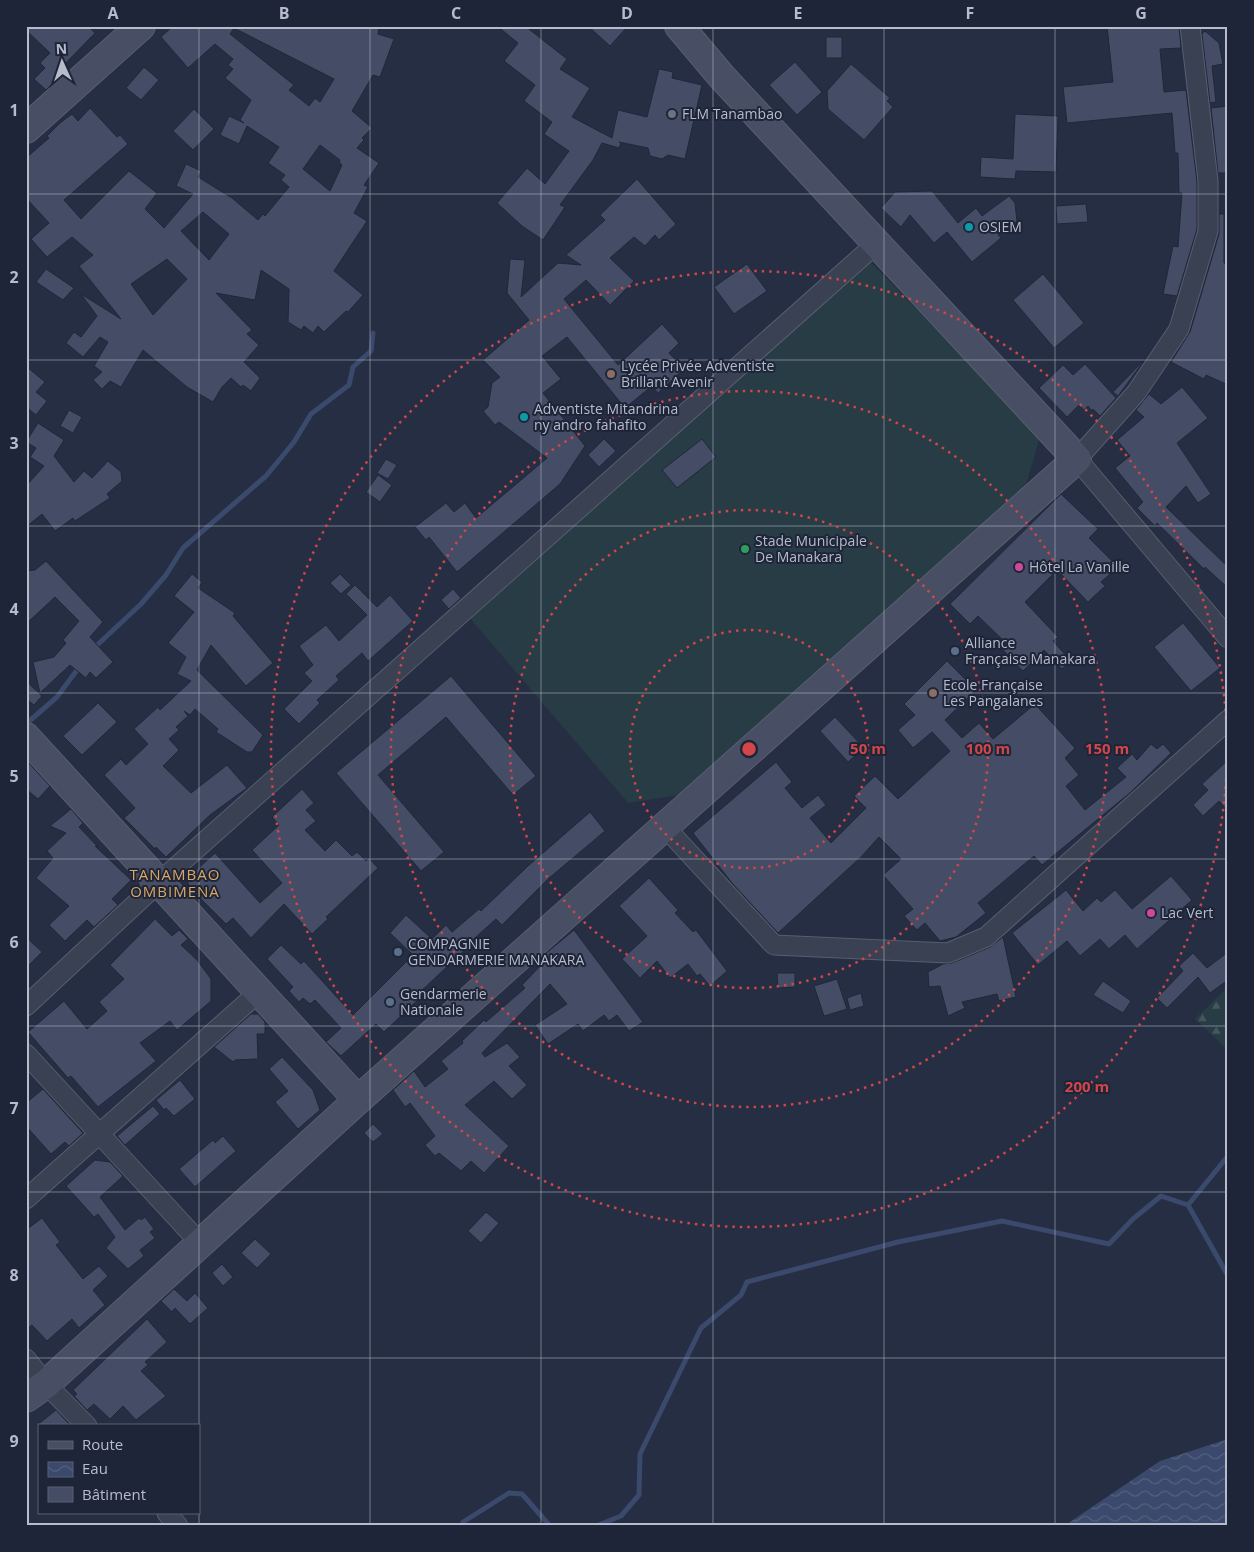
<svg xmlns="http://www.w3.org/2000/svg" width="1254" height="1552" viewBox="0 0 1254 1552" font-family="'Open Sans',sans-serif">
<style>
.forest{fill:url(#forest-firs)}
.pitch{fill:#273c44}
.water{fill:url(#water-waves)}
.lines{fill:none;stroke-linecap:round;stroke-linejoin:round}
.stream{stroke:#3a496c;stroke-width:5}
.building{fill:#444d65;stroke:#20273a;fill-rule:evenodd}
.street-casing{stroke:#585e70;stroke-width:21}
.secondary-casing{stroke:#585e70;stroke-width:30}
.street{stroke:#3a4152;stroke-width:19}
.secondary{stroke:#484f65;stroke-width:28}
.grid{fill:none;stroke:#b7bccc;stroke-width:1;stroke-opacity:0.55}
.ring{fill:none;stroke:#d04649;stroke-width:2.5;stroke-dasharray:2.5 5}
.worship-dot{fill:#6b7280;stroke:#1e2538;stroke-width:2}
.culture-dot{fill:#0f9aa8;stroke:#1e2538;stroke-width:2}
.education-dot{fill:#8d6e63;stroke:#1e2538;stroke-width:2}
.leisure-dot{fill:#2e9e5b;stroke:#1e2538;stroke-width:2}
.hotel-dot{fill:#d1479c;stroke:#1e2538;stroke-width:2}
.service-dot{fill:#5c6f8a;stroke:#1e2538;stroke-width:2}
.labels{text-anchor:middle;stroke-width:4;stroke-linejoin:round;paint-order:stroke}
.poi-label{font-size:14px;fill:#b7bccc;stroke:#1e2538;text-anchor:start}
.neighbourhood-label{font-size:15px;letter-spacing:1px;fill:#daa764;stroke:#1e2538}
.centre{fill:#d04649;stroke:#1e2538;stroke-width:2.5}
.ring-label{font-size:15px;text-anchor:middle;font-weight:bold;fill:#d04649;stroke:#1e2538;stroke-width:4;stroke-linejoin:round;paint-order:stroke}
.neatline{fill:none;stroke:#b7bccc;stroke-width:2}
.grid-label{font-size:16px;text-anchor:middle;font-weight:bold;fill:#b7bccc}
</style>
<defs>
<pattern id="forest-firs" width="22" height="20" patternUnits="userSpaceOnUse" patternTransform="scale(1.25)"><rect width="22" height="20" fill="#273c44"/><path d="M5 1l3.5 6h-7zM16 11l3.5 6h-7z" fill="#44565e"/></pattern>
<pattern id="water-waves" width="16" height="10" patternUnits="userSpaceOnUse" patternTransform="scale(1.25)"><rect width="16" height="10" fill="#3a496c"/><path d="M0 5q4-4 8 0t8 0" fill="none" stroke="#546180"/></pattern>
</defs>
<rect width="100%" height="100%" fill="#252e43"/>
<path class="forest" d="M1228,987V1050L1195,1019Z"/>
<path class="pitch" d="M870,261L1040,437L1025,488L679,795L628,803L462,609Z"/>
<path class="water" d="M1228,1439V1526H1064L1160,1461Z"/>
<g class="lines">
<path class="stream" d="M93,649L141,604L166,575L183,548L266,476L294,442L311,414L349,385L353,367L371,351L373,333
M26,724L57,697L80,666
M1188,1205L1228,1276
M461,1526L463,1522L509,1493L522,1494L550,1526
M596,1526L621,1516L639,1495L640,1454L701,1328L741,1295L747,1282L898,1242L1002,1221L1109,1244L1133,1219L1161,1196L1188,1205L1228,1156"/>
</g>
<path class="building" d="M26,26H88L95,33L62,67L65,71L46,90L34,79L45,68L40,63L50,53L26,30Z
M173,26H379L378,34L394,39L380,77L373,75L352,111L372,128L362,138L364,140L357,148L379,163L364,185L368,187L354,213L367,221L334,271L363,295L348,312L346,311L324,332L318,326L313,333L304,326L301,330L288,322L289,289L261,270L255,300L216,293L252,330L247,334L259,345L244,362L260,378L251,391L243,385L241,387L231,378L222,387L213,402L187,387L143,350L121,387L110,381L102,389L93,380L102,372L94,366L108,342L100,337L83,357L66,343L74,332L81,337L97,316L81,294L121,319L79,266L93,255L72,237L47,257L31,239L49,223L26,198V158L49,138L47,136L60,123L72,114L78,121L90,108L117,137L120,135L128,144L64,200L81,219L129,171L157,193L145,209L164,228L193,194L176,186L186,164L201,171L198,177L232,198L258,220L263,214L265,216L289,187L281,180L285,175L268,163L279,147L247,126L239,144L220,135L229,116L244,123L240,120L251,100L225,78L233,69L228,65L233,59L215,44L188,68L161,37ZM234,28L334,79L320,102L315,98L309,106L289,90L294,85L230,34ZM320,145L340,160L339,162L342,165L330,191L303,169ZM203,212L229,234L209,260L181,231ZM167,259L187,279L153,315L131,284Z
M497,26H525L567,59L560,69L590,88L572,117L612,138L618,110L647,117L659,69L673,72L672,78L702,85L685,159L668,155L662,159L650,156L648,148L619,142L621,143L619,148L602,143L593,160L560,205L565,207L543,240L522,226L497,203L527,168L545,184L569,151L544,134L552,122L524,101L535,85L504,61L518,43Z
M588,26H628L610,46Z
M1107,26H1179L1181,48L1160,49L1164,92L1186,90L1197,182V229L1177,296L1163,294L1173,246L1178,247L1182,193H1179L1178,153H1175L1172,113L1067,123L1063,87L1113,82Z
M1205,31L1219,43L1223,64L1212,66L1216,102L1210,103L1202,34Z
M826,37H842V58H826Z
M795,62L822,92L797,115L769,85Z
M851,64L890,98L887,101L893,107L864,140L828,109L827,91Z
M144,67L159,80L141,100L126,88Z
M1228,106V173H1218L1211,108Z
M194,109L214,129L193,150L173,131Z
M1015,114L1058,116L1056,172L1016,171L1015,179L980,177L981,157L1013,159Z
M637,179L676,224L659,240L655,235L645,246L634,237L610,258L634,281L610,305L586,280L564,299L618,365L662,324L679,343L669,353L684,369L658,393L652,386L625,408L567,337L542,356L561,379L543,393L585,446L560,484L457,572L429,537L426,540L415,527L446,503L454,512L465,503L476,518L547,458L499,422L495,425L483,411L488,407L492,383L500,377L483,360L529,320L507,293L510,259L525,260L521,297L558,263L581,265L566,255L605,220L600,215Z
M932,191L958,223L976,208L982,216L1009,196L1015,203L1017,222L991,225L1001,238L972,262L947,232L934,243L910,215L901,227L881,208L895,192Z
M1086,204L1088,222L1057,224L1056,206Z
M1219,214H1224V263L1228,264V385L1206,375L1204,379L1171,362L1190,332L1219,234Z
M747,264L767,291L734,314L714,287Z
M46,269L74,288L63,300L36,282Z
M1043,274L1084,323L1054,348L1013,300Z
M1146,358L1118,396L1113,392Z
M1085,364L1116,398L1100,416L1093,409L1092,411L1088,406L1084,410L1079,405L1067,417L1039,388L1063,365L1073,375Z
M26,366L45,382L36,392L47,401L36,415L26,407Z
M1182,387L1208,418L1177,443L1211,494L1198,503L1186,486L1166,507L1228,567V588L1205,567L1204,569L1157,523L1155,526L1137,508L1143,502L1115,468L1130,456L1117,440L1144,417L1136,410L1149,394L1161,404Z
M69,410L82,417L73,433L60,426Z
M38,423L64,440L54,456L74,482L84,471L92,478L108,461L121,472L122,481L107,494L110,498L75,521L73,518L55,531L42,514L26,527V486L44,466L30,457L36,448L26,442Z
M604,439L616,451L599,467L588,455Z
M702,439L716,457L677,488L662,470Z
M386,459L397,465L388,479L377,473Z
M378,475L392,485L380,502L366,492Z
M1061,494L1098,529L1089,538L1118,567L1101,582L1105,586L1088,602L1057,570L1025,602L1058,637L1053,641L1071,661L1062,669L1044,650L1023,671L1003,650L1008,645L978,616L970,624L950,604Z
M46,561L103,622L90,637L113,662L96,678L90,672L86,678L70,665L40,693L33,662L54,657L66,643L63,640L79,621L55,597L26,624V571L35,570Z
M192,574L202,582L198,588L235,613L233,616L273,663L246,686L211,645L197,670L263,735L252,752H247L216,732L218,729L195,709L190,715L184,711L188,716L176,727L179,730L169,739L179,750L163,766L191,793L227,765L247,788L210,815L166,857L156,847L155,849L124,818L135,808L104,775L121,759L126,765L148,744L134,729L158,707L160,710L191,681L177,674L186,657L168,643L194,612L174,596Z
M340,574L351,585L341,594L330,583Z
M355,585L377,607L390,595L413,621L368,661L362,653L336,676L339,680L317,700L320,703L299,724L284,709L312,681L304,673L313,665L299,646L326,625L339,641L367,615L346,594Z
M453,589L461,598L449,609L441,600Z
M1183,623L1220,668L1191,691L1154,647Z
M947,661L976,690L945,720L962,738L979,723L993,739L1035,704L1075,748L1065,758L1079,775L1066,786L1085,810L1126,777L1117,768L1132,754L1137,760L1151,744L1157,749L1163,744L1171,753L1131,792L1042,865L1034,856L978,903L986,913L956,937L940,941L925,923L917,930L904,916L913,909L883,875L901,859L879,837L861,857L778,933L732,883L693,833L776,762L792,782L785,788L802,808L818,795L826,805L810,818L831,843L866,808L854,796L875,776L898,799L950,751L932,732L913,748L898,730L915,715L904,704Z
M451,676L536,776L513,795L446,717L378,775L444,852L421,871L336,773Z
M26,681L42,696L34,705L26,699Z
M98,703L117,722L82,755L63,736Z
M835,717L864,748L848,762L820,731Z
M26,760L50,786L38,799L26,789Z
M1228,760V811L1219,801L1203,816L1193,805L1208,790L1202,784Z
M302,789L314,803L306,810L316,821L305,830L325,851L336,840L352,856L357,852L366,861L369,858L378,868L326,917L328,919L312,934L284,904L251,938L233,918L226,924L189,887L186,874L193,873L215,853L260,903L282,883L252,850L279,825L272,817Z
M71,809L83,823L79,827L98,847L95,846L131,880L112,899L118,905L94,927L87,920L65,941L49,925L69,906L36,878L53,858L47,851L66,833L50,826Z
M590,812L605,831L548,879L502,925L496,919L466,946L467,948L418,994L421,997L384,1032L376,1024L341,1056L326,1042L341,1028L315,1000L310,1004L303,998L299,1002L289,991L293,987L267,959L281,945L301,964L304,961L353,1015L413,955L390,933L406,915L432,939L446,925L452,932L479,909L481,911L528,866Z
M1171,876L1192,900L1137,949L1125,935L1109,949L1100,939L1080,956L1067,941L1038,965L1012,933L1066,890L1083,911L1097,898L1101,902L1115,890L1132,909Z
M649,878L678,910L675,913L693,932L696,930L727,971L710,986L700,974L697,976L688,964L670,978L657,961L640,978L622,959L647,936L619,906Z
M155,919L172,936L179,930L188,939L181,945L197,960L211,979V1001L177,1030L170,1021L140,1043L156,1061L98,1107L71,1076L68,1078L28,1032L64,1001L87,1029L107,1011L99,1002L124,979L110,965Z
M574,930L643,1022L629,1031L617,1015L609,1021L604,1015L583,1031L578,1024L548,1044L535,1025L567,1004L550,984L482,1053L485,1057L507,1043L520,1057L509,1066L527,1085L512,1099L494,1081L465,1105L509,1146L484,1173L471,1161L461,1171L439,1153L435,1156L425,1145L435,1136L410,1103L405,1107L393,1090L414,1071L425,1087L448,1069L441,1061L463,1043L462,1041L484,1020L486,1022L525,988L522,985L543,963L539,959Z
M26,937L42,952L26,968Z
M1003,937L1016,997L999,1001L997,994L962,1002L965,1008L948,1016L940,986L929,987L928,972L943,964L952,963L990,947Z
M1228,952V980L1210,993L1198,977L1167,1008L1157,998L1183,971L1179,966L1193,953L1207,968Z
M777,973H795V987L778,988Z
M837,979L847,1009L824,1016L814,986Z
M1103,981L1131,1001L1123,1013L1093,995Z
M861,993L864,1006L850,1010L847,998Z
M251,1014H258L265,1022V1034H257L258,1059L235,1060L233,1062L214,1047Z
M282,1057L313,1090L320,1110L298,1129L275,1102L288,1091L269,1069Z
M180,1080L195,1099L174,1116L166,1108L164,1110L156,1100Z
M43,1089L83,1133L69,1146L65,1142L51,1154L26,1126V1103Z
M153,1106L160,1114L125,1145L117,1136Z
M373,1124L383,1134L373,1142L364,1133Z
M223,1136L236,1151L195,1187L179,1169L213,1140L215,1143Z
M95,1160L110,1162L123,1176L100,1197L125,1230L139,1218L141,1220L145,1217L154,1229L150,1232L155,1238L140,1250L144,1256L128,1269L106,1248L115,1237L98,1214L94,1217L66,1186Z
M486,1212L499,1223L481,1243L468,1231Z
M42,1218L60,1242L56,1245L83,1279L99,1266L108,1276L93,1290L105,1305L79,1328L72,1319L47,1341L32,1325L26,1330V1230Z
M255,1239L271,1254L257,1268L241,1253Z
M222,1264L233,1277L223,1286L212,1273Z
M174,1289L187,1301L195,1293L208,1308L190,1324L175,1308L172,1312L161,1301Z
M147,1319L167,1342L145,1362L148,1365L141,1371L166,1396L136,1420L123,1406L110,1419L94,1404L87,1410L74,1396L77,1394L73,1390Z
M56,1410L71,1426H36Z"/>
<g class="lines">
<defs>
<path id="street" d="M1190,26L1208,181V231L1179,329L1136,393L1077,459L1228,638
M665,827L774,945L948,953L986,937L1228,720
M26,1006L158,883L877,243
M26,1054L200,1243
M26,1199L259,992
M26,1359L46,1384L87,1426
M167,1513L178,1526"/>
<path id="secondary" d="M26,129L141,26
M26,737L358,1100
M26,1398L46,1384L358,1100L1077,459L722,77L679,26"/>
</defs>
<use href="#street" class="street-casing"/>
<use href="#secondary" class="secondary-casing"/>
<use href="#street" class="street"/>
<use href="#secondary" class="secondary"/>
</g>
<path class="grid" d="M199,26V1526M370,26V1526M541,26V1526M713,26V1526M884,26V1526M1055,26V1526M26,194H1228M26,360H1228M26,526H1228M26,693H1228M26,859H1228M26,1026H1228M26,1192H1228M26,1358H1228"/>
<g class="ring">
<circle cx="749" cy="749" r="119"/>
<circle cx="749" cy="749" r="239"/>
<circle cx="749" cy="749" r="358"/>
<circle cx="749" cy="749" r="478"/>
</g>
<circle class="worship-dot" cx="672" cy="114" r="5"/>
<g class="culture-dot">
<circle cx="969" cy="227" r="5"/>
<circle cx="524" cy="417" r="5"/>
</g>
<g class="education-dot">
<circle cx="611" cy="374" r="5"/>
<circle cx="933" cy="693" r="5"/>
</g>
<circle class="leisure-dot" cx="745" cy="549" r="5"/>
<g class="hotel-dot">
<circle cx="1019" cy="567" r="5"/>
<circle cx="1151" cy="913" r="5"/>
</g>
<g class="service-dot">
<circle cx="955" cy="651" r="5"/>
<circle cx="398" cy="952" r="5"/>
<circle cx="390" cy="1002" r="5"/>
</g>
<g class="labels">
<g class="poi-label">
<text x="682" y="119">FLM Tanambao</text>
<text x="979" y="232">OSIEM</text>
<text x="621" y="371">Lycée Privée Adventiste<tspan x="621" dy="16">Brillant Avenir</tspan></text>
<text x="534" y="414">Adventiste Mitandrina<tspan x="534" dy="16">ny andro fahafito</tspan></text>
<text x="755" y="546">Stade Municipale<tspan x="755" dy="16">De Manakara</tspan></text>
<text x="1029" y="572">Hôtel La Vanille</text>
<text x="965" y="648">Alliance<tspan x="965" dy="16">Française Manakara</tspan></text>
<text x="943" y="690">Ecole Française<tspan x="943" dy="16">Les Pangalanes</tspan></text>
<text x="1161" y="918">Lac Vert</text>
<text x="408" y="949">COMPAGNIE<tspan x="408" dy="16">GENDARMERIE MANAKARA</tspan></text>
<text x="400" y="999">Gendarmerie<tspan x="400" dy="16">Nationale</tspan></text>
</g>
<g class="neighbourhood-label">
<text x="175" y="880">TANAMBAO<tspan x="175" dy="17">OMBIMENA</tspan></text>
</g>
</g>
<circle cx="749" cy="749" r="8" class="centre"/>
<g class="ring-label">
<text x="868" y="754">50 m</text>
<text x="988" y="754">100 m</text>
<text x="1107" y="754">150 m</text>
<text x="1087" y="1092">200 m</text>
</g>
<rect width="1254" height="1552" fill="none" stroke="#1e2538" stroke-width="55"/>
<rect x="38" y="1424" width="162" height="90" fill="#1e2538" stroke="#5b6173"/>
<rect x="48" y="1441" width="25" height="8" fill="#484f65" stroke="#5b6173"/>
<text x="82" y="1450" font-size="15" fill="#b7bccc">Route</text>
<rect x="48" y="1462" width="25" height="15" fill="url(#water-waves)" stroke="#5b6173"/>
<text x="82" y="1474" font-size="15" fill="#b7bccc">Eau</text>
<rect x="48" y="1487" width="25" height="15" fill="#444d65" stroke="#5b6173"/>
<text x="82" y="1500" font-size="15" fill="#b7bccc">Bâtiment</text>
<g transform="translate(62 62) rotate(357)" stroke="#1e2538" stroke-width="4" paint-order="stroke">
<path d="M0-4L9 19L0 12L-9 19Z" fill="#b7bccc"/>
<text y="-8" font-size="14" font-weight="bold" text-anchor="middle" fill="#b7bccc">N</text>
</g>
<rect x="28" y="28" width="1198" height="1496" class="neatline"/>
<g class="grid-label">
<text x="113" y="19">A</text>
<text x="284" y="19">B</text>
<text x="456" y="19">C</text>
<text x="627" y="19">D</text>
<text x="798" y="19">E</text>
<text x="970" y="19">F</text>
<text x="1141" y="19">G</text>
<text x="14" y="116">1</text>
<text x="14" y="283">2</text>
<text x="14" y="449">3</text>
<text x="14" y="615">4</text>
<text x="14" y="782">5</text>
<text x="14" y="948">6</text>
<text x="14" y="1114">7</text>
<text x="14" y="1281">8</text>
<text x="14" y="1447">9</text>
</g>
</svg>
